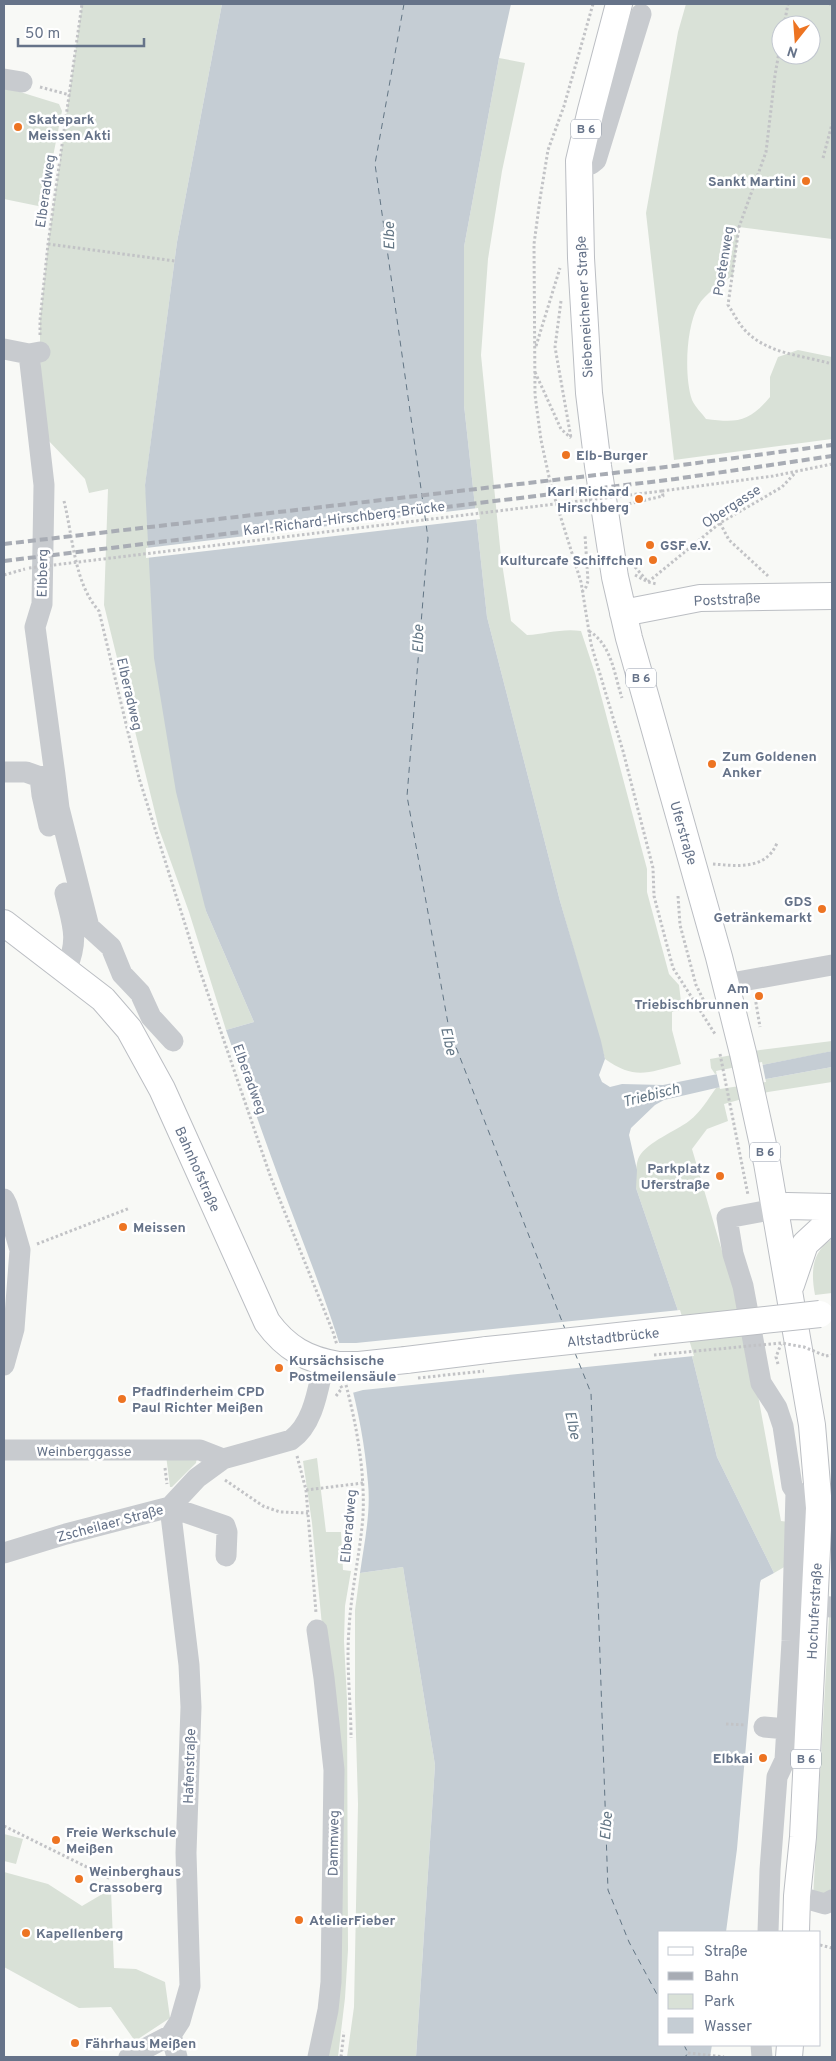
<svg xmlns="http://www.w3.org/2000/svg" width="836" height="2061" viewBox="0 0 836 2061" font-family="Overpass,sans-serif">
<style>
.green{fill:#d9e1d7;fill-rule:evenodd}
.water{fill:#c5cdd4}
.pier{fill:#f8f9f6}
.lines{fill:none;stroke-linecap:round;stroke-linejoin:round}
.ferry{stroke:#627584;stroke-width:1;stroke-dasharray:6 5;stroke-linecap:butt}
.major-casing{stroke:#bbbec3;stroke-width:28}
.path{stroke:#c2c3c6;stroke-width:3;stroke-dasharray:2.5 2.5;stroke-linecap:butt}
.minor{stroke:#c8cbcf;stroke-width:21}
.major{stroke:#fff;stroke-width:26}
.rail{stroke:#a8acb4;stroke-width:4;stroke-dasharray:8 4;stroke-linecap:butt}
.major-bridge-casing{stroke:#bbbec3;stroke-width:28;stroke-linecap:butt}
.path-bridge{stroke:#c2c3c6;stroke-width:3;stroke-dasharray:2.5 2.5;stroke-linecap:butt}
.major-bridge{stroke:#fff;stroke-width:26}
.poi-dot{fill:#ed7422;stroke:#fff;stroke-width:2}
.labels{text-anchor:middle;stroke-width:5;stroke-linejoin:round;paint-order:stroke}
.shield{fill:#fff;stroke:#949dac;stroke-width:1}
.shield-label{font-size:12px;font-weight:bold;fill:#667389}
.poi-label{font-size:14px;font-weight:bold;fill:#667389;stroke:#fff;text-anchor:start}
.street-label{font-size:14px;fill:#667389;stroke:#fff}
.water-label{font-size:15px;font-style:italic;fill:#627584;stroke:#fff}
</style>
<rect width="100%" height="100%" fill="#f8f9f6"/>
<path class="green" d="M82,4H222L177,242L145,486L206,911L254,1022L226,1030L189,912L159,829L104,605L108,489L89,493L85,479L47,439L41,386L40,352V320L48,244Z
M686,4H832V239L739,227L733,275C722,284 705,293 698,306C686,328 684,376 692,400C695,407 702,413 706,419C738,423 749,422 770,397V377L778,357L798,350L832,357V439L674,460L646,213L678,32ZM781,25H811V55H781Z
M499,58L525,63L502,171L488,259L481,355L501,557L511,621L527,635C545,634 563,628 581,631L595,673L647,869V892L669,974L679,985L682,1010L672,1012V1030L681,1064C647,1073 635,1080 605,1059L560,901L487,617L464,405V247Z
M4,87L59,104L62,111L43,207L4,199Z
M832,1041V1051L819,1054L715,1074L711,1068L710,1059L760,1050Z
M832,1067V1082L768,1092L724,1104L728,1121L707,1129L692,1149L722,1251L739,1291L781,1521L789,1522L786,1566L774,1573L717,1457L688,1340L636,1188C636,1179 635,1165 639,1157C647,1142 676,1131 689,1121C701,1112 708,1099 716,1088Z
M832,1239V1293L815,1295C811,1273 811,1252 832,1239Z
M166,1455L197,1457L196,1463L172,1487H170Z
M317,1458L326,1532H341L343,1570L351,1571L345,1606L344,1641L347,1700L348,1950L345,1998L338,2057H323L327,1676L312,1523L303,1461Z
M403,1567L435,1765L416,2057H347L354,2007L358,1804L355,1701V1610L360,1573Z
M832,1614V1900L813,1898L829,1617Z
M4,1834L23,1839L16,1864L4,1861Z
M4,1872L48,1884L82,1906L111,1889L114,1968L136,1969L165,1982L170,2018L135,2041L111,2007L79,2008L4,1967Z"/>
<path class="water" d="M222,4H511L499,58L464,247V405L487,617L560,901L601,1041L605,1059L599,1075L602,1082L610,1087L622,1084L663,1085L832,1051V1067L716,1088L664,1100L655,1105L631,1128L629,1135L637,1170L636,1188L688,1340L717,1457L774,1573L761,1580L760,1583L737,1849L726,1932H660V2045H712L710,2057H416L435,1765L403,1567L360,1573C364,1544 371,1513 368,1483C361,1385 323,1295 289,1205C267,1147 247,1089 226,1030L254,1022L206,911L176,792L154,658L145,485L177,242Z"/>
<path class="pier" d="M478,508L480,519L146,558V548Z
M762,1062L766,1082L720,1089L716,1071Z
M680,1310L694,1356L363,1390L352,1393L337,1343H356Z"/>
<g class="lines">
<path class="ferry" d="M404,4L375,164L428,538L407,796L449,1029L565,1329
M575,1353L591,1393L608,1890L629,1942L660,2000
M684,2045L688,2053L685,2057"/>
<defs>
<path id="major" d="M619,4L591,110L579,161L581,258L589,393L598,466L615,577L629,638L719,957L743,1053L767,1163L812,1425L819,1508L803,1837L797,1896L796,1932
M623,613L700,598L832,596
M4,923L103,999L129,1029L162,1089L267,1322C286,1348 307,1360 339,1365
M775,1209L787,1206L832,1207
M791,1285L805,1244L832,1219
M406,1360L487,1350
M789,2057L790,2045"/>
</defs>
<use href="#major" class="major-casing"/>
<path class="path" d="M593,4L564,106L548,150L540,199L534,244L535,395L541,440L551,486L581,582L591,644L623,751L653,868L654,896L673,968L715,1034
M829,4H832
M784,25L788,4
M781,41L775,75L766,152L739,227L728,305C733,312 737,321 743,328C765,354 802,355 832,364
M40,87L70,95
M823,158L832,124
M48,244L175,261
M561,301L555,347L571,438
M40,335V320L48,244L82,4
M536,346L560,268
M535,372L561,429L571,438
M64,501C73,537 74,583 99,611L139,778L196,959L271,1178L333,1332L337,1345
M624,505L663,496L662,491L773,476L832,464
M720,523L729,540L768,576
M635,567L648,582
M4,575L25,569
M635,575L648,582L657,584
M648,582L720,523L782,487L796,472
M582,592L586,587L588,581L585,535
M589,631C612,645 614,674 622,698
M713,864C738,866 766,870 777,843
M678,896L680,925L696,985L708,1009
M755,997L760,1027
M720,1054L748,1195
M37,1244L130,1208
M826,1356L832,1355
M346,1385C357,1427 365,1472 363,1516C360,1554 351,1591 349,1629C346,1665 351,1702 351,1738
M336,1396L342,1388L340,1385
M297,1456L306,1490L316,1613
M165,1468L167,1484
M225,1480L263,1506L280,1512L308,1513
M306,1490L363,1483
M726,1724L746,1725
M4,1826L111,1879
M820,1945L832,1948
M688,2053L724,2057
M341,2057L344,2032"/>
<path class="minor" d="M4,79L22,82
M579,161L591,164L596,160L641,14
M4,349L29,354L40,352
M4,772H26L40,777L55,775L35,627L42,604L44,485L29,354
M55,775L59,808L89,927L111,947L122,974L140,993L151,1017L173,1041
M40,777L42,795L49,826
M65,893C72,924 80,938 66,970
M726,984L832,965
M4,1199L7,1205L20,1250L14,1329L4,1365
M4,1450H200L223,1459
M170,1507L225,1526L227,1532L226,1556
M4,1553L66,1534L170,1507L197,1478L223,1459L291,1440C314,1424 318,1388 324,1363
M814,1606L832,1607
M317,1630L324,1678L334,1770L331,1982L328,2010L318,2057
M764,1727L787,1729
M797,1896L825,1904L832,1900
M768,1932L770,1870L777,1777L785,1760L792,1641L796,1492L792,1486L783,1426L777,1408L761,1383L743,1286L733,1254L727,1218L775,1209
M171,2035L177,2057
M761,2045L762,2057
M129,2057L171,2035L180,2021L190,1986L186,1853L191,1707L189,1665L170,1507"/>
<use href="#major" class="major"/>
<path class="rail" d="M4,544L674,466L832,445
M4,561L675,479L832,456"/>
<defs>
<path id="major-bridge" d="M487,1350L820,1314
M339,1365H359L406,1360"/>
</defs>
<use href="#major-bridge" class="major-bridge-casing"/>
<path class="path-bridge" d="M29,568L662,491
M654,1355L781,1343L804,1347L826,1356
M778,1364L776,1357L781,1344
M418,1378L484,1371"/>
<use href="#major-bridge" class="major-bridge"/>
</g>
<g class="poi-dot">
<circle cx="18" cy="127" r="5"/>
<circle cx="806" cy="181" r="5"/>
<circle cx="566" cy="455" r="5"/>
<circle cx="639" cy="499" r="5"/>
<circle cx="650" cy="545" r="5"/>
<circle cx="653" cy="560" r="5"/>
<circle cx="712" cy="764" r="5"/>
<circle cx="822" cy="909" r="5"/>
<circle cx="759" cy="996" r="5"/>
<circle cx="720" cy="1176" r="5"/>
<circle cx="123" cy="1227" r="5"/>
<circle cx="279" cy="1368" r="5"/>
<circle cx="122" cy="1399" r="5"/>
<circle cx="763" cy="1758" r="5"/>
<circle cx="56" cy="1840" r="5"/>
<circle cx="79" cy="1879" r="5"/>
<circle cx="299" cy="1920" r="5"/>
<circle cx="26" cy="1933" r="5"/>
<circle cx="75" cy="2043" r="5"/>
</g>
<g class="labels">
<g class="shield">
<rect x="571" y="119.5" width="30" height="19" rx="4"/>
<rect x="626" y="668.5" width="30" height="19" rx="4"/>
<rect x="750" y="1142.5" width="30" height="19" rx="4"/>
<rect x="791" y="1749.5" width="30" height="19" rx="4"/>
</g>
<g class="shield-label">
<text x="586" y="133">B 6</text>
<text x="641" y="682">B 6</text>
<text x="765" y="1156">B 6</text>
<text x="806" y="1763">B 6</text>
</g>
<g class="poi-label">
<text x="28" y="124">Skatepark<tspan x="28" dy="16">Meissen Akti</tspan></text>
<text x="796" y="186" text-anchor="end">Sankt Martini</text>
<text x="576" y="460">Elb-Burger</text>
<text x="629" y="496" text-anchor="end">Karl Richard<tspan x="629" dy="16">Hirschberg</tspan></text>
<text x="660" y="550">GSF e.V.</text>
<text x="643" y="565" text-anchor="end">Kulturcafe Schiffchen</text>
<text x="722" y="761">Zum Goldenen<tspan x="722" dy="16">Anker</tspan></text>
<text x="812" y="906" text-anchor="end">GDS<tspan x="812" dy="16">Getränkemarkt</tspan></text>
<text x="749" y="993" text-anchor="end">Am<tspan x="749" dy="16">Triebischbrunnen</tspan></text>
<text x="710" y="1173" text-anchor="end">Parkplatz<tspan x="710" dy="16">Uferstraße</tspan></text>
<text x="133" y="1232">Meissen</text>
<text x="289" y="1365">Kursächsische<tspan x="289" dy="16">Postmeilensäule</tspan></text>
<text x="132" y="1396">Pfadfinderheim CPD<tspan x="132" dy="16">Paul Richter Meißen</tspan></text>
<text x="753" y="1763" text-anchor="end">Elbkai</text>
<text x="66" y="1837">Freie Werkschule<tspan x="66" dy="16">Meißen</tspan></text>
<text x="89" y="1876">Weinberghaus<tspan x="89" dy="16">Crassoberg</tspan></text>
<text x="309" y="1925">AtelierFieber</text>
<text x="36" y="1938">Kapellenberg</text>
<text x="85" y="2048">Fährhaus Meißen</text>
</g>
<g class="street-label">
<text transform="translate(45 191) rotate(-82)" y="5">Elberadweg</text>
<text transform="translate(723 261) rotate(-81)" y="5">Poetenweg</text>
<text transform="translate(584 307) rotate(-93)" y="5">Siebeneichener Straße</text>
<text transform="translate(731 506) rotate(-33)" y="5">Obergasse</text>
<text transform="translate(344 518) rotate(-7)" y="5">Karl-Richard-Hirschberg-Brücke</text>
<text transform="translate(42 573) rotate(-89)" y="5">Elbberg</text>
<text transform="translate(727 599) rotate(-3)" y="5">Poststraße</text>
<text transform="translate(130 694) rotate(77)" y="5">Elberadweg</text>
<text transform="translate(684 833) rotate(74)" y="5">Uferstraße</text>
<text transform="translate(250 1079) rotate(70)" y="5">Elberadweg</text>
<text transform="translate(198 1169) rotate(66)" y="5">Bahnhofstraße</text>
<text transform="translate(613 1337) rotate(-6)" y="5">Altstadtbrücke</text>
<text x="84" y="1456">Weinberggasse</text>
<text transform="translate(110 1523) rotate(-15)" y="5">Zscheilaer Straße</text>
<text transform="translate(348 1526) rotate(-85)" y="5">Elberadweg</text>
<text transform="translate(814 1611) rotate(-87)" y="5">Hochuferstraße</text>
<text transform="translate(189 1766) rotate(-88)" y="5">Hafenstraße</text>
<text transform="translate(333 1843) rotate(-89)" y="5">Dammweg</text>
</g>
<g class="water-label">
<text transform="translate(389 236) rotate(-91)" y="5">Elbe</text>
<text transform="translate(418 639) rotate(-89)" y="5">Elbe</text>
<text transform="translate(449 1041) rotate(77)" y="5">Elbe</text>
<text transform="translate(651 1095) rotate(-14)" y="5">Triebisch</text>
<text transform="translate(573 1425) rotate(77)" y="5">Elbe</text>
<text transform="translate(606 1826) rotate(-86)" y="5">Elbe</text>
</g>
</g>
<rect width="836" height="2061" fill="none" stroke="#667389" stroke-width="10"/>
<rect x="658" y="1931" width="162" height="115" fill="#ffffff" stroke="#c2c7d0"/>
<rect x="668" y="1947" width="25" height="8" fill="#ffffff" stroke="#c2c7d0"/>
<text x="704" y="1956" font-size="15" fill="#667389">Straße</text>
<rect x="668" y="1972" width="25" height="8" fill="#a8acb4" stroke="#c2c7d0"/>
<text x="704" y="1981" font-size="15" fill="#667389">Bahn</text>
<rect x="668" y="1994" width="25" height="15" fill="#d9e1d7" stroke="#c2c7d0"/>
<text x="704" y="2006" font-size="15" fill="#667389">Park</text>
<rect x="668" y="2018" width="25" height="15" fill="#c5cdd4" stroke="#c2c7d0"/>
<text x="704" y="2031" font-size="15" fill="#667389">Wasser</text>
<g transform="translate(796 40) rotate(197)"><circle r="24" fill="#ffffff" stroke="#c2c7d0"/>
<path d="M0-4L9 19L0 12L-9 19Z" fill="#ed7422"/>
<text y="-8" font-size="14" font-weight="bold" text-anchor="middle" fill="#667389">N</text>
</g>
<path d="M18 38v8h126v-8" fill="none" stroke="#667389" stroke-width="2.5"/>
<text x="25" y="38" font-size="15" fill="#667389" stroke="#ffffff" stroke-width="4" paint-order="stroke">50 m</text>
</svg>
